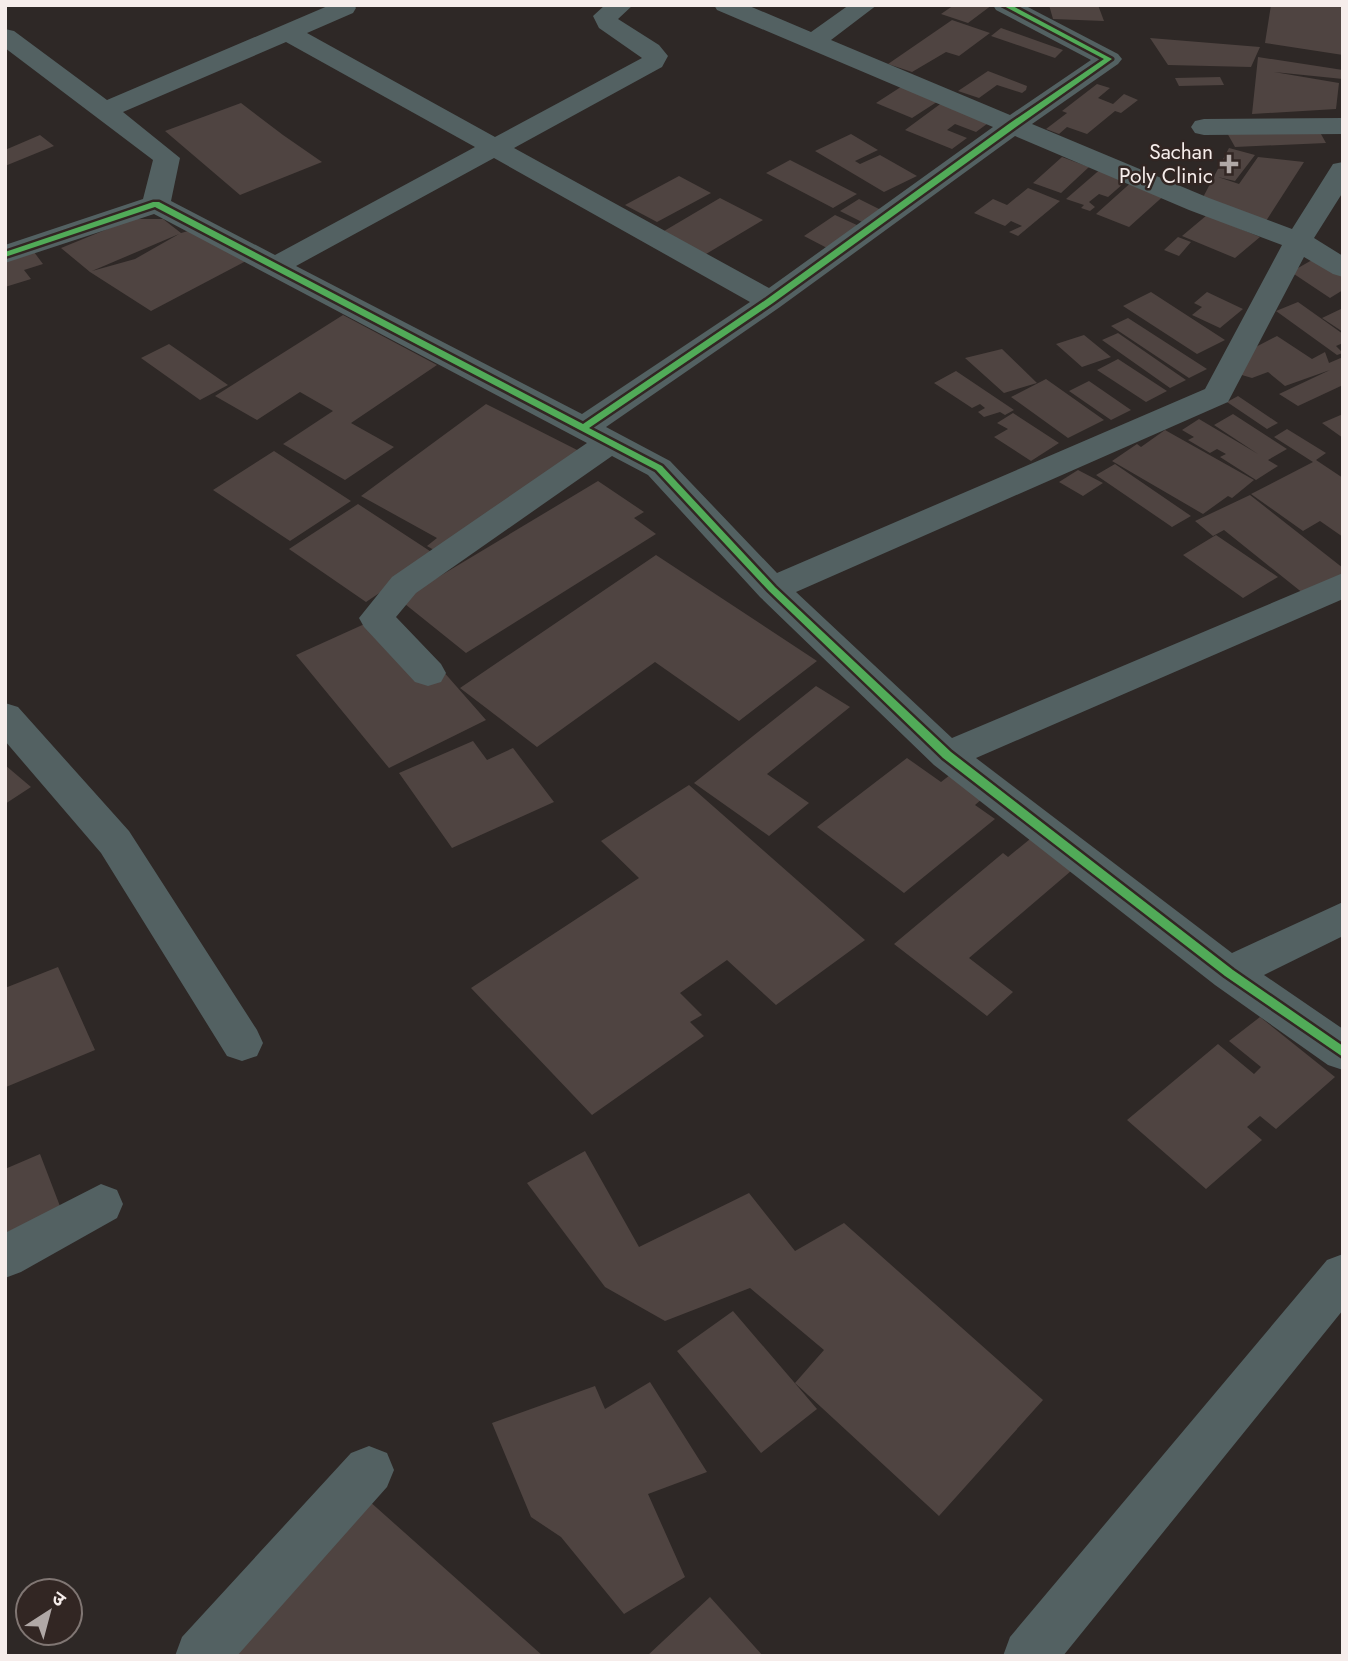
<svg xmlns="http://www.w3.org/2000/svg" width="1348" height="1661" viewBox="0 0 1348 1661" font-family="Jost,'Noto Sans Devanagari',sans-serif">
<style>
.building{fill:#4f4441;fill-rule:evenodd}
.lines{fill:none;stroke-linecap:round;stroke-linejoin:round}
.minor{fill:#536162;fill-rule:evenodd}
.cycleway-casing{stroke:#322623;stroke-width:5}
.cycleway{fill:#51ab58;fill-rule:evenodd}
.poi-dot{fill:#b0a8a6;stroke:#322623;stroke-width:2.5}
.labels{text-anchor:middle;stroke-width:5;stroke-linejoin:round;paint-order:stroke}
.far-poi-label{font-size:21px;fill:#f6edeb;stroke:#322623;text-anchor:end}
</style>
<rect width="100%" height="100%" fill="#2e2826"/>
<path class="building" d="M954,5H992L968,23L941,14Z
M1049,5H1098L1104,21L1053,19Z
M1271,5H1343V55L1265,43Z
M952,20L990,33L959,56L946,52L912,72L888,64Z
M1001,28L1063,50L1055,58L991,36Z
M1150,38L1260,47L1251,67L1168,65Z
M1258,57L1343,70V79L1274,72L1339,83L1336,109L1252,114Z
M988,71L1027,86L1026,90L1022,93L997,85L979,98L958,91Z
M1220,77L1224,85L1179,86L1175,78Z
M907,83L943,98L912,118L876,103Z
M1097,84L1110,88L1098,98L1113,104L1124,94L1138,100L1121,113L1115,111L1087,134L1067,127L1059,134L1046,129L1067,113L1062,111Z
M947,99L995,118L976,132L955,124L947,130L967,138L952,149L905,130Z
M241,103L283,135L322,162L240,195L165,131Z
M1317,127L1326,143L1235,147L1226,131Z
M851,134L878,150L855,161L860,164L880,155L917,176L884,192L815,151Z
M40,135L54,146L5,166V150Z
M1229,148L1255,155L1235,181L1218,177L1239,184L1258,157L1304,162L1266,221L1200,203Z
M1062,157L1089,167L1061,193L1033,183Z
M790,160L857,194L833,208L766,173Z
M1103,167L1131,177L1108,197L1099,194L1089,202L1095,207L1090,211L1081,208L1084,205L1066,199Z
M679,176L711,193L657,222L625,205Z
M1135,179L1168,192L1129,227L1096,214Z
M1028,188L1060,201L1018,236L1009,232L1022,226L1011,221L1005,226L974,213L993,199L1007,205Z
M720,198L763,220L701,257L659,234Z
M859,199L881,210L862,222L840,211Z
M835,215L859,226L827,248L804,236Z
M1207,215L1260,237L1235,258L1182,236Z
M132,219H163L181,233L192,230L246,261L151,311L90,272L61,248ZM179,234L135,259L92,271Z
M1178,237L1191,242L1179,256L1164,250Z
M34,252L43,264L24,270L31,279L5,287V261Z
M1312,260L1343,276V290L1330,298L1291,272Z
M1151,292L1225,340L1197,354L1123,306Z
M1207,292L1243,309L1220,328L1192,315L1202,307L1194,303Z
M1298,302L1343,334V343L1336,346L1343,353L1337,355L1276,311Z
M1343,308V332L1322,318Z
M343,315L437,365L351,423L394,447L345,480L283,444L333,411L300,392L257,420L215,396Z
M1128,318L1207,369L1189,378L1111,326Z
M1118,333L1186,380L1170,388L1102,340Z
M1084,335L1111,357L1082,367L1056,344Z
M1277,336L1312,359L1325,352L1329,363L1343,357V385L1298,406L1279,394L1330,370L1285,386L1268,372L1252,378L1235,373L1248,351Z
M169,344L228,385L200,400L141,358Z
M1002,349L1037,383L1004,393L965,358Z
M1118,359L1167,391L1146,402L1097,370Z
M956,371L1014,410L1005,415L1000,412L984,417L978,412L985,408L980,404L972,408L934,383Z
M1046,379L1087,408L1104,420L1068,438L1011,397Z
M1089,381L1131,410L1111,420L1069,391Z
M1238,396L1278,423L1267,429L1227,402Z
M486,404L589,456L455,562L427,546L437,538L361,496Z
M1013,413L1059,443L1031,461L994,437L1008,429L997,423Z
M1233,414L1287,449L1268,460L1278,466L1256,480L1220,457L1226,454L1217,449L1210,453L1188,440L1194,437L1182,430L1199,419L1258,454L1214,425Z
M1343,414V438L1322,423Z
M1287,429L1326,453L1316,460L1343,478V537L1320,521L1303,531L1251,494L1313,462L1274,437Z
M1165,430L1254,480L1232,498L1228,496L1203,514L1112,461L1137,444L1141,447Z
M274,451L351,501L290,541L213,490Z
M1115,464L1191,516L1172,527L1096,475Z
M1078,470L1103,483L1083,496L1059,482Z
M598,481L644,512L634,518L656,534L466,653L400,600Z
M1250,495L1343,568V581L1309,598L1224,530L1213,536L1195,521Z
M358,504L436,555L366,602L289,549Z
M1216,535L1278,577L1243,598L1183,555Z
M656,555L817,661L739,721L655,662L537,747L460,688Z
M391,612L486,720L389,768L296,655Z
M816,686L850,707L767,774L809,803L769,836L694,783Z
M473,741L487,760L513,748L554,802L452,848L399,773Z
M907,758L941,782L950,775L983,798L975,805L995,819L904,893L817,827Z
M5,765L31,787L5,804Z
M689,785L865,940L776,1005L727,960L680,993L702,1015L690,1022L704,1036L592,1115L471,988L639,878L601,841Z
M1035,835L1078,865L969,958L1013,992L987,1016L894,944L1003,853L1008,857Z
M58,967L95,1050L6,1087L5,988Z
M1260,1017L1335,1077L1276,1129L1260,1116L1247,1127L1262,1140L1206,1189L1127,1120L1218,1044L1254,1074L1261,1067L1229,1041Z
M585,1151L639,1247L749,1193L795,1251L844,1223L1043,1400L939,1516L795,1383L824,1350L750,1288L665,1321L605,1287L527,1183Z
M40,1154L63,1214L5,1240V1169Z
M733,1311L817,1409L761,1453L677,1351Z
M650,1382L707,1472L648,1494L685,1577L624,1614L561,1537L531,1517L492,1423L595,1386L605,1409Z
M359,1492L543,1656H216Z
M710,1597L763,1656H647Z"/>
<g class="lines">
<path class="minor" d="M330,5H354L356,8L353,13L307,33L495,137L642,58L599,28L593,16L605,5H633L618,19L659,45L668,56L662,67L514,148L769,288L993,127L717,10L714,5H747L811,32L849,5H877L831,40L1010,115L1091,60L996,10L993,5H1024L1118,54L1122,59L1118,64L1032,124L1209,198L1292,229L1333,164L1343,162V192L1314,238L1343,256V277L1333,274L1304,257L1228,402L796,592L952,738L1343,573V599L976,758L1232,953L1343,902V936L1264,975L1343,1029V1070L1328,1065L1215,985L934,765L760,597L648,475L612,456L416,593L396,617L441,664L446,673L441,682L428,686L415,682L364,627L359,618L392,577L587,443L154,214L5,263V245L143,199L153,160L5,48V29L14,31L107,100ZM286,42L475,147L275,255L171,201L180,158L123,112ZM1015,136L1189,210L1282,245L1205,389L777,573L670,461L606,427L780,307ZM494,158L750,302L582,414L296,266Z
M1343,118V134L1204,135L1195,133L1191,127L1195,121L1204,119Z
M5,703L18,707L129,831L257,1030L263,1043L257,1056L242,1061L227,1056L101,853L5,741Z
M101,1184L117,1190L123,1204L117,1218L21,1272L5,1278V1233Z
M1343,1254V1310L1063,1656H1003L1010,1637L1327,1260Z
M369,1446L387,1453L394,1470L387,1487L237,1656H175L182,1637L351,1453Z"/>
<defs>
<path id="cycleway" d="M1002,5H1011L1112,59L1016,127L773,303L589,428L662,466L775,587L951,752L1233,970L1343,1046V1057L1225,976L943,758L769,591L656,470L155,207L5,257V252L153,202H159L583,424L767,299L1010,123L1104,59Z"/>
</defs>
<use href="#cycleway" class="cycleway-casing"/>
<use href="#cycleway" class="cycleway"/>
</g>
<path class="poi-dot" d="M1225.5 153.5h7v7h7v7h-7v7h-7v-7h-7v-7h7z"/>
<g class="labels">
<g class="far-poi-label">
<text x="1213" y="159">Sachan<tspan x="1213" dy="24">Poly Clinic</tspan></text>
</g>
</g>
<rect width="1348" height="1661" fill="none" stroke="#f6edeb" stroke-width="14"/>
<g transform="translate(49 1612) rotate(36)"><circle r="33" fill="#322623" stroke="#807673" stroke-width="2"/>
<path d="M0-5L12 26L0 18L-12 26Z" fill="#b0a8a6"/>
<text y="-10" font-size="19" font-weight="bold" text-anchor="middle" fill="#f6edeb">उ</text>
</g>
</svg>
